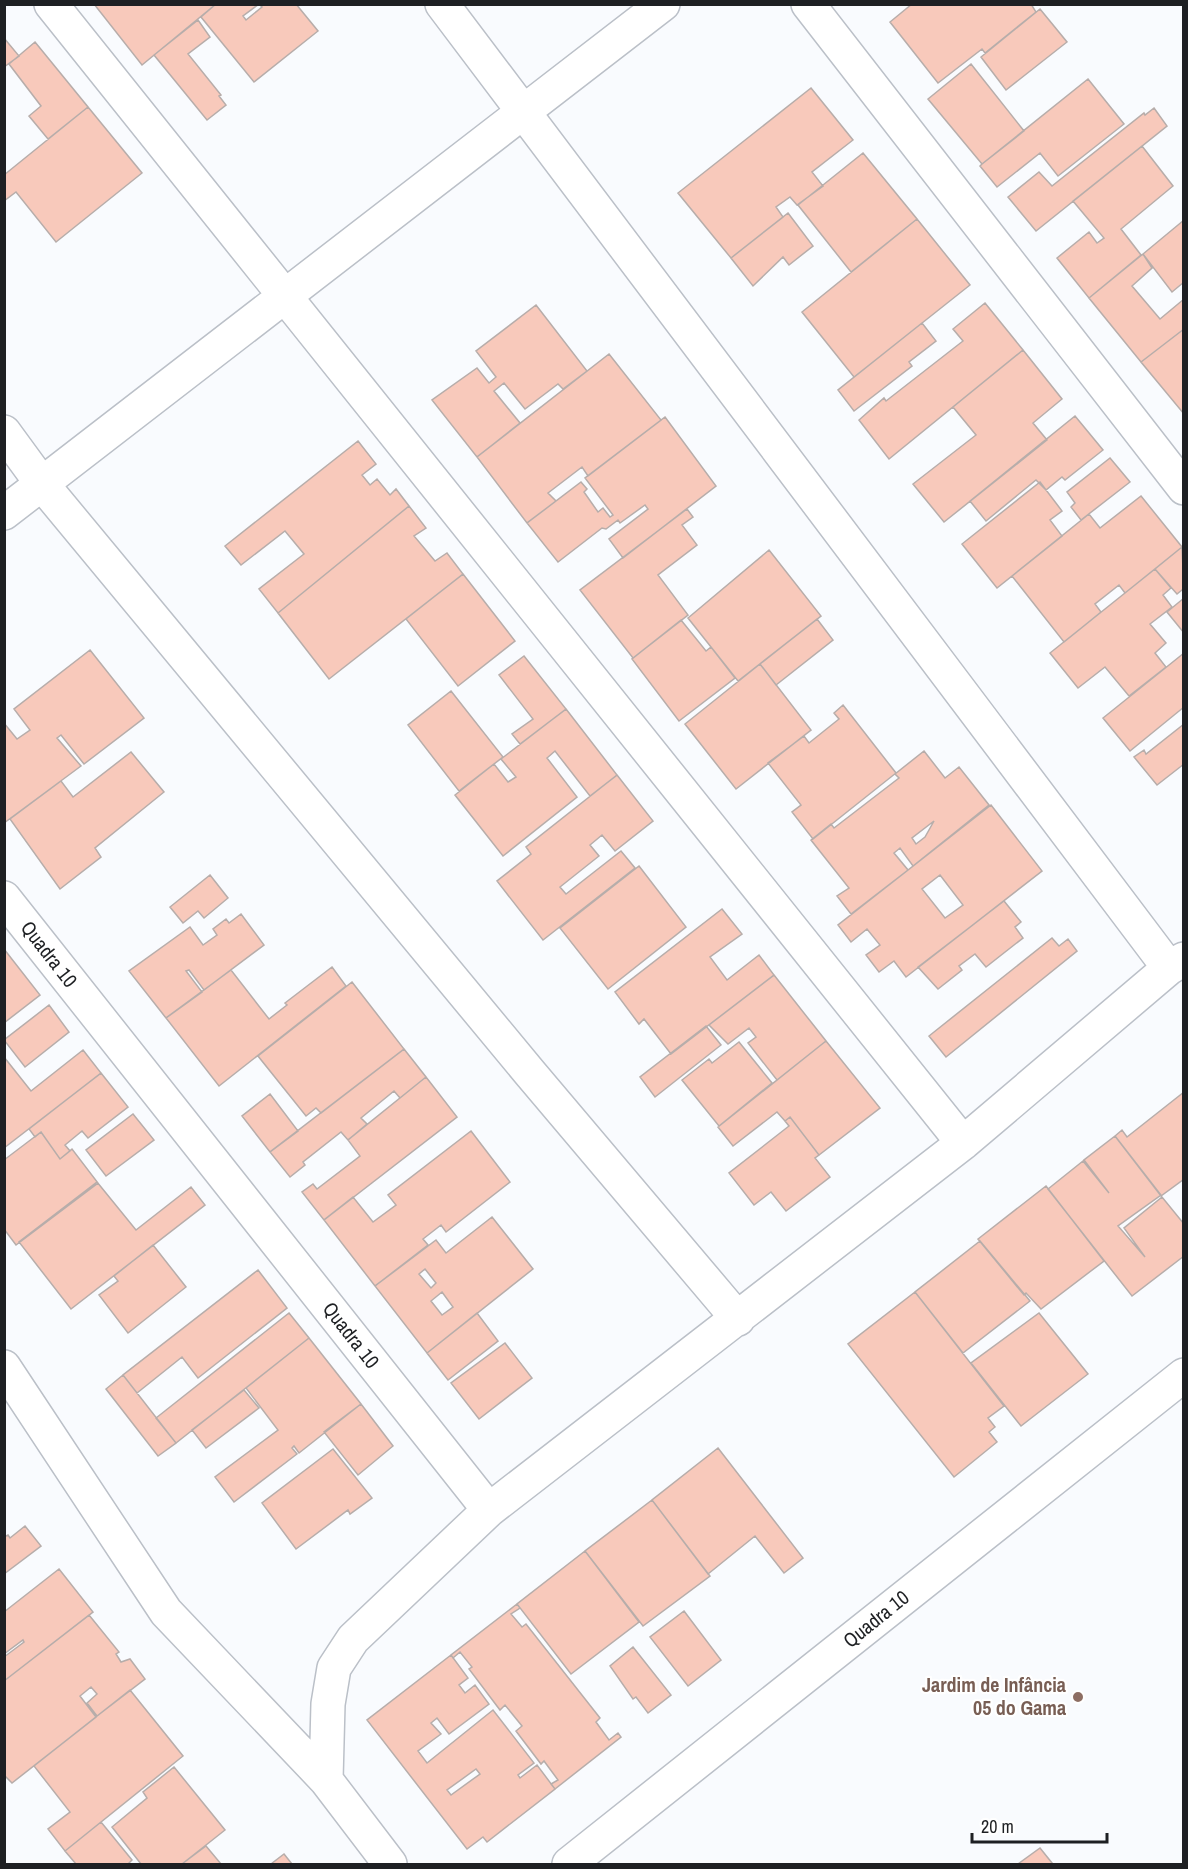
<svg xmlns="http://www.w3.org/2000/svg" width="1188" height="1869" viewBox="0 0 1188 1869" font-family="'Archivo Narrow',sans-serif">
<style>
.building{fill:#f8c9bb;stroke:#b7adaa;stroke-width:1.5;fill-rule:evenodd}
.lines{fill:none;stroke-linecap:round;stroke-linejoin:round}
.minor-casing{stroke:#bbc0c8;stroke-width:36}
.minor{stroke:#fff;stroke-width:33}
.education-dot{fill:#8d6e63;stroke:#fff;stroke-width:2}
.labels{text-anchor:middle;stroke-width:4.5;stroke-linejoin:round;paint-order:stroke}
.street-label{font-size:20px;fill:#1e2023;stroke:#fff}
.education-label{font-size:20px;font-weight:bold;fill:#785e54;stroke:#fff;text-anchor:end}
</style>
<rect width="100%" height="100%" fill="#f9fbfe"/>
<path class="building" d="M94,4H216L142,65Z
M216,4H259L243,16L246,20L262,7L259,4H296L318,31L254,82L201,17Z
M912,4H1031L1036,12L985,53L982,49L938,83L890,22Z
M1040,9L1067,42L1006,90L981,57Z
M198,20L210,37L188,54L221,95L219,96L226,105L207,120L154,55Z
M4,38L19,56L4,67Z
M35,42L88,107L48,139L29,116L41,106L9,64Z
M971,64L1024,131L982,164L928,99Z
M1088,79L1124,124L1058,176L1040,153L997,187L980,166L982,164Z
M811,88L853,140L812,172L823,186L797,205L790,197L776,207L783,217L731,258L678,193Z
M88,107L142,173L56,242L16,192L4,201V175Z
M1154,108L1167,126L1036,231L1008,197L1039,172L1052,186L1144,113L1145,115Z
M1142,146L1173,186L1121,229L1141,255L1089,298L1057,258L1089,232L1097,243L1104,238L1073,201Z
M863,153L917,219L851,272L798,205Z
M788,213L813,246L789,265L783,257L753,286L731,258Z
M917,219L970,285L854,377L802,312Z
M1184,220V282L1172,292L1143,254Z
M1143,254L1152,268L1132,286L1160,319L1184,299V329L1141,362L1089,298Z
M985,303L1023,350L889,459L859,420L884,398L886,401L963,341L953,329Z
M536,305L587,371L563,389L558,384L525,409L504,383L494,391L520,423L477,457L432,400L477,368L489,383L496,377L476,351Z
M922,323L936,341L909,362L912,366L854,411L838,390Z
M1184,329V414L1141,362Z
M1023,350L1062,399L1033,423L1047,440L944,522L913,484L976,435L953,407Z
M609,354L661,420L588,476L582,467L548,493L556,501L527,523L477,457Z
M1075,416L1103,450L1065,480L1062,477L1046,490L1036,480L986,521L970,501Z
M665,417L716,486L623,558L609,539L648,509L645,505L620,523L618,520L606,529L602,528L558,562L527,523L581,482L587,489L584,492L598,512L603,508L610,517L613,515L585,478Z
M358,441L376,464L362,475L370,485L377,479L390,495L396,489L409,506L278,613L259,589L304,554L285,531L241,565L225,546Z
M1110,458L1130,482L1081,520L1071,507L1075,503L1067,492Z
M1040,482L1062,511L1050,520L1062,536L997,588L962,544Z
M1141,496L1182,547L1125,593L1119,585L1095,604L1101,612L1064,642L1012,576L1089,514L1100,528Z
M409,506L426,528L414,536L435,561L447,553L463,574L329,679L278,613Z
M687,509L693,517L682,525L697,545L658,575L688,615L633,658L580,590Z
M1182,547L1184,592L1182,590L1177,594L1155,569Z
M769,550L821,616L738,681L688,618Z
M1155,569L1171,588L1163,595L1172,607L1150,624L1166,643L1155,653L1166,667L1129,696L1105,667L1078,688L1050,653Z
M463,574L515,641L458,686L406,619Z
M1184,598V633L1167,612Z
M817,619L833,640L776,685L760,664Z
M681,620L706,651L711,647L735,678L679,721L632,659Z
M90,650L144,718L84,764L61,735L57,738L81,766L4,823V723L17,739L30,730L14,709Z
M1184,653V707L1130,751L1103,718Z
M524,656L566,709L520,744L512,734L533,719L499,675Z
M760,664L811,730L736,789L685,724Z
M451,691L503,757L459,791L408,725Z
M843,705L896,773L813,839L792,812L801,805L768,763L804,736L809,743L839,719L834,713Z
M566,709L617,775L590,796L555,751L547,758L577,797L503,856L455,795L494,764L508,782L516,777L501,759Z
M1184,724V764L1157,785L1134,757L1144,750L1146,754Z
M924,751L945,778L959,767L989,805L913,866L900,848L894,853L908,870L851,914L837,896L849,888L811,840L831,824L834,828L899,778L895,774ZM934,821L925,837L916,844L912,838Z
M131,752L164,792L95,848L101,857L60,889L10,819L61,781L73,797Z
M617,775L653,821L615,851L602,835L590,845L599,856L560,887L566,894L621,851L635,868L543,940L497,881L531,854L526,847Z
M991,805L1042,871L906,977L894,961L879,972L866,955L880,945L867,929L851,942L838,925ZM940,875L963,905L945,918L922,889Z
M639,866L686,927L608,989L560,928Z
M210,875L228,898L204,918L198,911L183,923L170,907Z
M1004,901L1021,922L1015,927L1023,938L986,967L975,954L959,966L962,970L938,989L918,967Z
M722,909L742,934L710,957L727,980L759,955L774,975L671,1054L644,1019L639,1024L615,992Z
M241,914L264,945L204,990L189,970L186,971L202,992L166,1018L129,971L190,927L203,945L217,935L213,929L226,919L229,923Z
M1052,938L1059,946L1068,939L1077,951L946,1057L929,1036Z
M4,949L40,995L4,1023Z
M332,967L346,986L219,1086L166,1018L231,970L269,1019L287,1005L285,1003Z
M774,975L826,1041L777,1080L748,1043L756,1037L749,1028L728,1044L709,1025Z
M352,982L404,1049L321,1113L316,1108L306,1116L258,1056Z
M49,1005L69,1032L25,1067L4,1040Z
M706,1026L721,1045L655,1097L640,1077Z
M826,1041L880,1108L819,1155L790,1117L785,1121L777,1112L733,1146L718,1127Z
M739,1042L772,1083L719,1126L682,1080L709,1059L712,1063Z
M404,1049L426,1077L400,1098L394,1091L361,1118L367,1124L348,1140L341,1132L303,1162L305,1165L290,1177L270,1152Z
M83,1050L101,1073L4,1148V1057L31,1091Z
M101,1073L128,1107L88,1138L82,1131L65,1145L70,1151L60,1159L41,1132L35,1137L29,1129Z
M426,1077L457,1117L324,1220L302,1192L313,1184L317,1189L360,1156L348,1140Z
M1184,1092V1179L1161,1196L1115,1136L1122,1130L1127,1137Z
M270,1094L298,1131L270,1152L242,1116Z
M133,1114L154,1140L106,1176L86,1150Z
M790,1117L819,1155L815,1158L830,1177L786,1211L771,1192L754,1205L729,1173L789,1126L785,1121Z
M471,1131L510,1182L446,1232L441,1225L423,1239L428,1245L375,1286L324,1220L353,1197L373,1222L396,1205L388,1195Z
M41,1132L60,1159L72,1149L98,1183L16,1245L4,1229V1160Z
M1115,1136L1161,1195L1118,1226L1145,1257L1124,1228L1162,1197L1184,1224V1256L1132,1296L1048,1189L1083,1161L1109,1193L1084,1160Z
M97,1182L136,1230L191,1187L205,1205L71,1309L19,1242Z
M1046,1186L1104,1261L1041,1309L1026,1293L1024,1295L978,1239Z
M492,1217L533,1269L427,1353L375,1286L436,1240L446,1253ZM425,1269L436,1283L431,1288L419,1274ZM442,1292L453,1307L442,1315L431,1301Z
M980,1241L1030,1301L963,1353L915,1292Z
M153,1245L186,1287L128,1333L99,1295L118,1281L114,1276Z
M258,1270L287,1308L198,1378L182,1357L137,1393L123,1375Z
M915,1292L1004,1406L988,1418L995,1427L989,1432L997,1442L954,1477L848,1344Z
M289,1313L309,1338L176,1443L156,1418Z
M477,1313L498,1341L448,1380L427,1353Z
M1039,1313L1088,1374L1021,1426L971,1363Z
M309,1338L361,1404L299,1453L294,1446L292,1448L297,1454L234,1502L215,1477L278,1430L246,1388Z
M505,1343L532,1378L479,1419L451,1383Z
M123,1375L176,1443L158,1456L106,1389Z
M244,1390L259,1408L206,1448L192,1430Z
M361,1404L393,1446L358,1475L324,1432Z
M718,1448L803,1558L784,1573L755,1536L708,1574L652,1500Z
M333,1449L372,1498L350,1514L348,1510L296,1549L262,1503Z
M652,1500L710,1576L643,1626L585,1551Z
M25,1526L41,1546L4,1574V1537L8,1535L10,1538Z
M585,1551L639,1622L571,1674L517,1604Z
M59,1569L93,1612L4,1681V1657L24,1642L23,1640L4,1654V1612Z
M517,1604L520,1608L511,1614L522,1627L526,1624L600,1718L596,1722L609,1740L618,1733L621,1737L555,1789L551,1784L558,1780L544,1761L541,1764L516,1731L522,1726L505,1705L500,1710L469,1669L472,1667L460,1652L453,1658L451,1655Z
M684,1611L721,1660L688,1686L650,1637Z
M89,1615L119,1652L116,1654L121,1662L130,1659L145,1679L97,1716L87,1703L97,1694L91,1687L80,1696L96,1717L12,1783L4,1775V1681Z
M633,1647L671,1695L648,1713L636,1697L633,1699L610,1666Z
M451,1655L468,1678L459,1685L465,1693L475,1685L489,1704L449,1734L437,1718L431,1723L441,1734L418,1751L427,1763L493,1710L534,1763L518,1775L520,1778L537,1765L555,1789L487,1842L483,1837L467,1849L367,1720ZM476,1769L480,1774L451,1795L447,1790Z
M130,1690L183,1756L65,1851L48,1829L70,1812L34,1766Z
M174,1767L225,1830L182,1864H141L112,1827L147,1798L143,1792Z
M101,1822L132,1860L128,1864H76L65,1851Z
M206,1846L221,1864H182Z
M1040,1848L1052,1863L1049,1864H1018Z
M284,1854L292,1864H271Z"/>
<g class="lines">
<defs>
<path id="minor" d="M51,4L963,1143
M442,4L1169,968
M808,4L1184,488
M4,432L42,484L530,1073L738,1319
M4,513L663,4
M4,898L489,1510L353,1639L334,1668L328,1704L326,1780
M4,1367L166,1612L326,1780L390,1864
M489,1510L963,1143L1169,968L1184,959
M569,1864L1184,1375"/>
</defs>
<use href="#minor" class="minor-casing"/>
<use href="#minor" class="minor"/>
</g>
<circle class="education-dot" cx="1078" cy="1697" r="6"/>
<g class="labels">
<g class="street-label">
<text transform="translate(49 954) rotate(52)" y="7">Quadra 10</text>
<text transform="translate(351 1335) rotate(52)" y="7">Quadra 10</text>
<text transform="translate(876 1619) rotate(-39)" y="7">Quadra 10</text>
</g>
<g class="education-label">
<text x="1066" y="1692">Jardim de Infância<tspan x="1066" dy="23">05 do Gama</tspan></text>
</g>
</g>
<rect width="1188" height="1869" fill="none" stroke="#1e2023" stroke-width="12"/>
<path d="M972 1833v9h135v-9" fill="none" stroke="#1e2023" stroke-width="3"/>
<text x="981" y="1833" font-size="18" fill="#1e2023" stroke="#ffffff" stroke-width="4.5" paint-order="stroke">20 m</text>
</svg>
